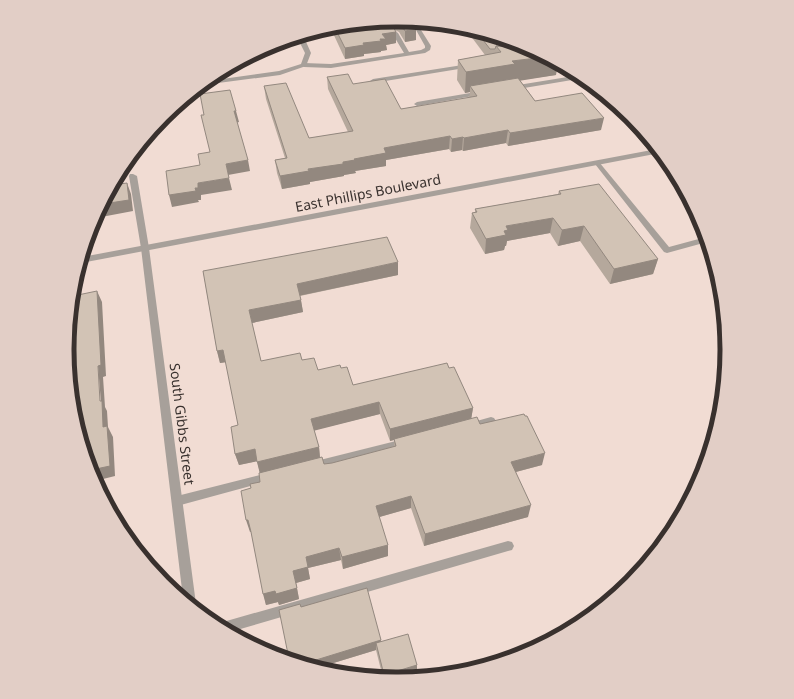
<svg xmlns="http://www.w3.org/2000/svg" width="794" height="699" viewBox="0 0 794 699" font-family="'Noto Sans',sans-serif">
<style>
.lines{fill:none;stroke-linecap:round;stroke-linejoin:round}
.service{fill:#a7a09a;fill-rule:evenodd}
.minor{fill:#a7a09a;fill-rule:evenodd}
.tertiary{fill:#a7a09a;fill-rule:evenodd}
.primary{fill:#766a60;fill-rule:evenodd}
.wall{fill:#b5a89c;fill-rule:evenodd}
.shaded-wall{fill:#93887f}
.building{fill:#d2c3b5;stroke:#93887f}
.labels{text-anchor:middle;stroke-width:3;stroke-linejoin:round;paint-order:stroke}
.street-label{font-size:14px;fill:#39312e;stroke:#f1dcd3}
.rim{fill:none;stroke:#39312e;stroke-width:5}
</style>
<rect width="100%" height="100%" fill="#f1dcd3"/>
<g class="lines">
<path class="service" d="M411,21L416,22L431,46L430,50L425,53L331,68L304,67L301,65L304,63L331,64L404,53L392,33L395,31L398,33L409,52L421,50L425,48V46Z
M469,64L472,66L471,67L373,83L370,81L373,79Z
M580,75L584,78L512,90L509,88L512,86Z
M482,91L485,93L484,94L417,106L414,104L417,102Z
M597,161L599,162L669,247L706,237L707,242L667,253L664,252L595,164V162Z
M130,174H133L137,176L149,248L145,251L141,248L129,176Z
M491,417L494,418L496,421L494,424L469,431L466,430L464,427L466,424Z
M404,439L408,440L409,443L408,446L312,470L308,469L307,466L308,463Z
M272,472L276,473L277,476L276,479L272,480L177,506L173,504L172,501L173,498L177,496Z
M508,541L512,542L514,546L512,550L508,551L230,632L218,626L223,622Z"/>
<path class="minor" d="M303,35L311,53L306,66L280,75L203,85L208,81L279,71L301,64L305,53L297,37Z
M145,245L149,248L196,604L195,608L183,598L141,248Z"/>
<path class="tertiary" d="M657,149L660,153L81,263L82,257Z"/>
<path class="primary" d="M601,92L618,107L670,166L678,179H673L601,95Z"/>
</g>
<path class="wall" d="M397,20L414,22L416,40L405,42L399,32L395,30L396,32V43L386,45L387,50L381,51V52L364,54V56L345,59L332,31L326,32L324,29L333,26Z
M418,22L449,25L422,29Z
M464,27L523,45L556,75L520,80L535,101L601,130L508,146L506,143L463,151L462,150L451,152L449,149L386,160V166L355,171L356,173L344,175V176L310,182V184L282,189L277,173L275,160L285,158L266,99L264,86L309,138L348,132L328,89L327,77L353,84L401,109L469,98L470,92L465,93L457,80L458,60L485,55Z
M559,191L658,259L653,274L610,284L580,241L558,246L550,233L507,241L506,246H505L504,250L485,254L470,228L472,213L475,212V209L558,194Z
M203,271L398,275L300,296L303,312L252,323L261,361L302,360L318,370L341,368L353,385L449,368L473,408L471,419L480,424L542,465L516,472L528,517L424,546L411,508L379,517L388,556L343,569L341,560L308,568L310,579L296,583L299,599L279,605L278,602L266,605L251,532H250L251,488L260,482V473L257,461L239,465L235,454L238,425L226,362L220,363L217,351ZM380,414L390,441L394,440V446L332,463L324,464L320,457L319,447L314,430Z
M301,607L381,640V641L417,665V673L398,679L383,678L376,650L317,668L289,659Z"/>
<path class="shaded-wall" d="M393,20H394V30L396,32V43L386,45L387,50L381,51V52L364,54V56L345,59V48L380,39Z
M410,21L414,22V30L416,29V40L405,42V31Z
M422,22L449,25L422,29Z
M332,27V31L326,32L325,29Z
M274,44L275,47L265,49L271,45Z
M262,50L263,56L246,58Z
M545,57L558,64L556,75L512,82L470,86V92L465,93L466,72L512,61Z
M234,111H236L239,122L236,123Z
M604,118L601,130L508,146L510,133Z
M508,130L506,143L463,151L464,138Z
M450,136L449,149L386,160V166L355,171L356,173L344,175V176L310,182V184L282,189L280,176L354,159L384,148Z
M463,137L462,150L451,152L452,139Z
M248,160L250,171L228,175L226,164Z
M229,178L232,190L201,195V200H198L199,202L172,207L169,195L195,188L198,183Z
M127,183L131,194L133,211L96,218L103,204Z
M553,218L550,233L507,241L506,246H505L504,250L485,254L486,239L504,231L506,226Z
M584,226L580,241L558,246L562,230Z
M658,259L653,274L610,284L614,269Z
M398,262V275L298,296L297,284Z
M97,291L102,302L106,376L103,377L105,407L107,411L108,427L113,437L115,476L95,481L92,475L91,470L103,427L98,366Z
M301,300L303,312L252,323L249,310Z
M223,350L227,362L220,363L217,351Z
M379,402L380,414L313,431L311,419Z
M473,408L471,420L390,441V429Z
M319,447L320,458L260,474L257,462Z
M255,449L258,461L239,465L235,454Z
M545,453L542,465L508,474L511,462Z
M411,496V508L376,518V506Z
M531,505L528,517L424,546L425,534Z
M246,520H248L252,532H250Z
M388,545V556L343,569L342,557Z
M339,548L341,560L308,568L310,579L296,583L299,599L279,605L278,602L266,605L263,594L306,557Z
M381,640L382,648L376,643V650L317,668L303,664Z
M417,665V673L398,679L384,678V675Z"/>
<path class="building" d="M393,20L391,23L396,32L382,34L386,39H380L381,41L363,43L364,45L345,48L334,26Z
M397,20L411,21L416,29L405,31L399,21Z
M476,31L523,45L527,47L496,46L495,49H490Z
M496,46L527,47L545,57L512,61L515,64L466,72L458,60L501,52Z
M348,74L353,84L385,79L401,109L477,96L470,86L518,78L535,101L582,93L604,118L510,133L508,130L464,138L463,137L452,139L450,136L384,148L386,153L354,159L355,160L343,162V164L308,169L309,171L280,176L275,160L287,158L264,86L286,83L309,138L353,131L327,77Z
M230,90L236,111H234L248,160L226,164L229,178L198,183V188H195L196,191L169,195L166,171L200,165L198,154L210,152L201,115H204L200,94Z
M127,183L129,200L103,204L113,185Z
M599,184L658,259L614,269L584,226L562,230L553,218L506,226L508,230L504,231L506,235L486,239L472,213L477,212L475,209L561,194L559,191Z
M387,237L398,262L297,284L301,300L249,310L261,361L300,353L302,360L314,358L318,370L340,365L341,368L347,367L353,385L447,363L449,368L454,367L473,408L390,429L379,402L311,419L319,447L257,462L255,449L235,454L231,427L238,425L223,350L217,351L203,271Z
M97,291L101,365L98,366L100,401H102L103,427L107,426L110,466L91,470L74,414L68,349L73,296Z
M524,414L525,416H527L545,453L511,462L531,505L425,534L411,496L376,506L388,545L342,557L339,548L306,557L308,567L293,571L297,588L276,594L275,591L263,594L251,532L248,520H246L241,491L251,488L250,484L260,482L259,473L322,457L324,464L332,463L396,446L394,439L477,417L480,424Z
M367,588L381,640L303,664L289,659L279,610L300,604L301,607Z
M408,634L417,665L384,675L376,643Z"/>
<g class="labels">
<g class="street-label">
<text transform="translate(368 193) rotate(-11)" y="5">East Phillips Boulevard</text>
<text transform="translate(182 424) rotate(83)" y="5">South Gibbs Street</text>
</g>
</g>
<path d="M0 0H794V699H0ZM396 27H398A322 322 0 0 1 720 349V350A322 322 0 0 1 398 672H396A322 322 0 0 1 74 350V349A322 322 0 0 1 396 27Z" fill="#e2cec6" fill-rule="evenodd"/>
<path class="rim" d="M396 27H398A322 322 0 0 1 720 349V350A322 322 0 0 1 398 672H396A322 322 0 0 1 74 350V349A322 322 0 0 1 396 27Z"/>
</svg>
